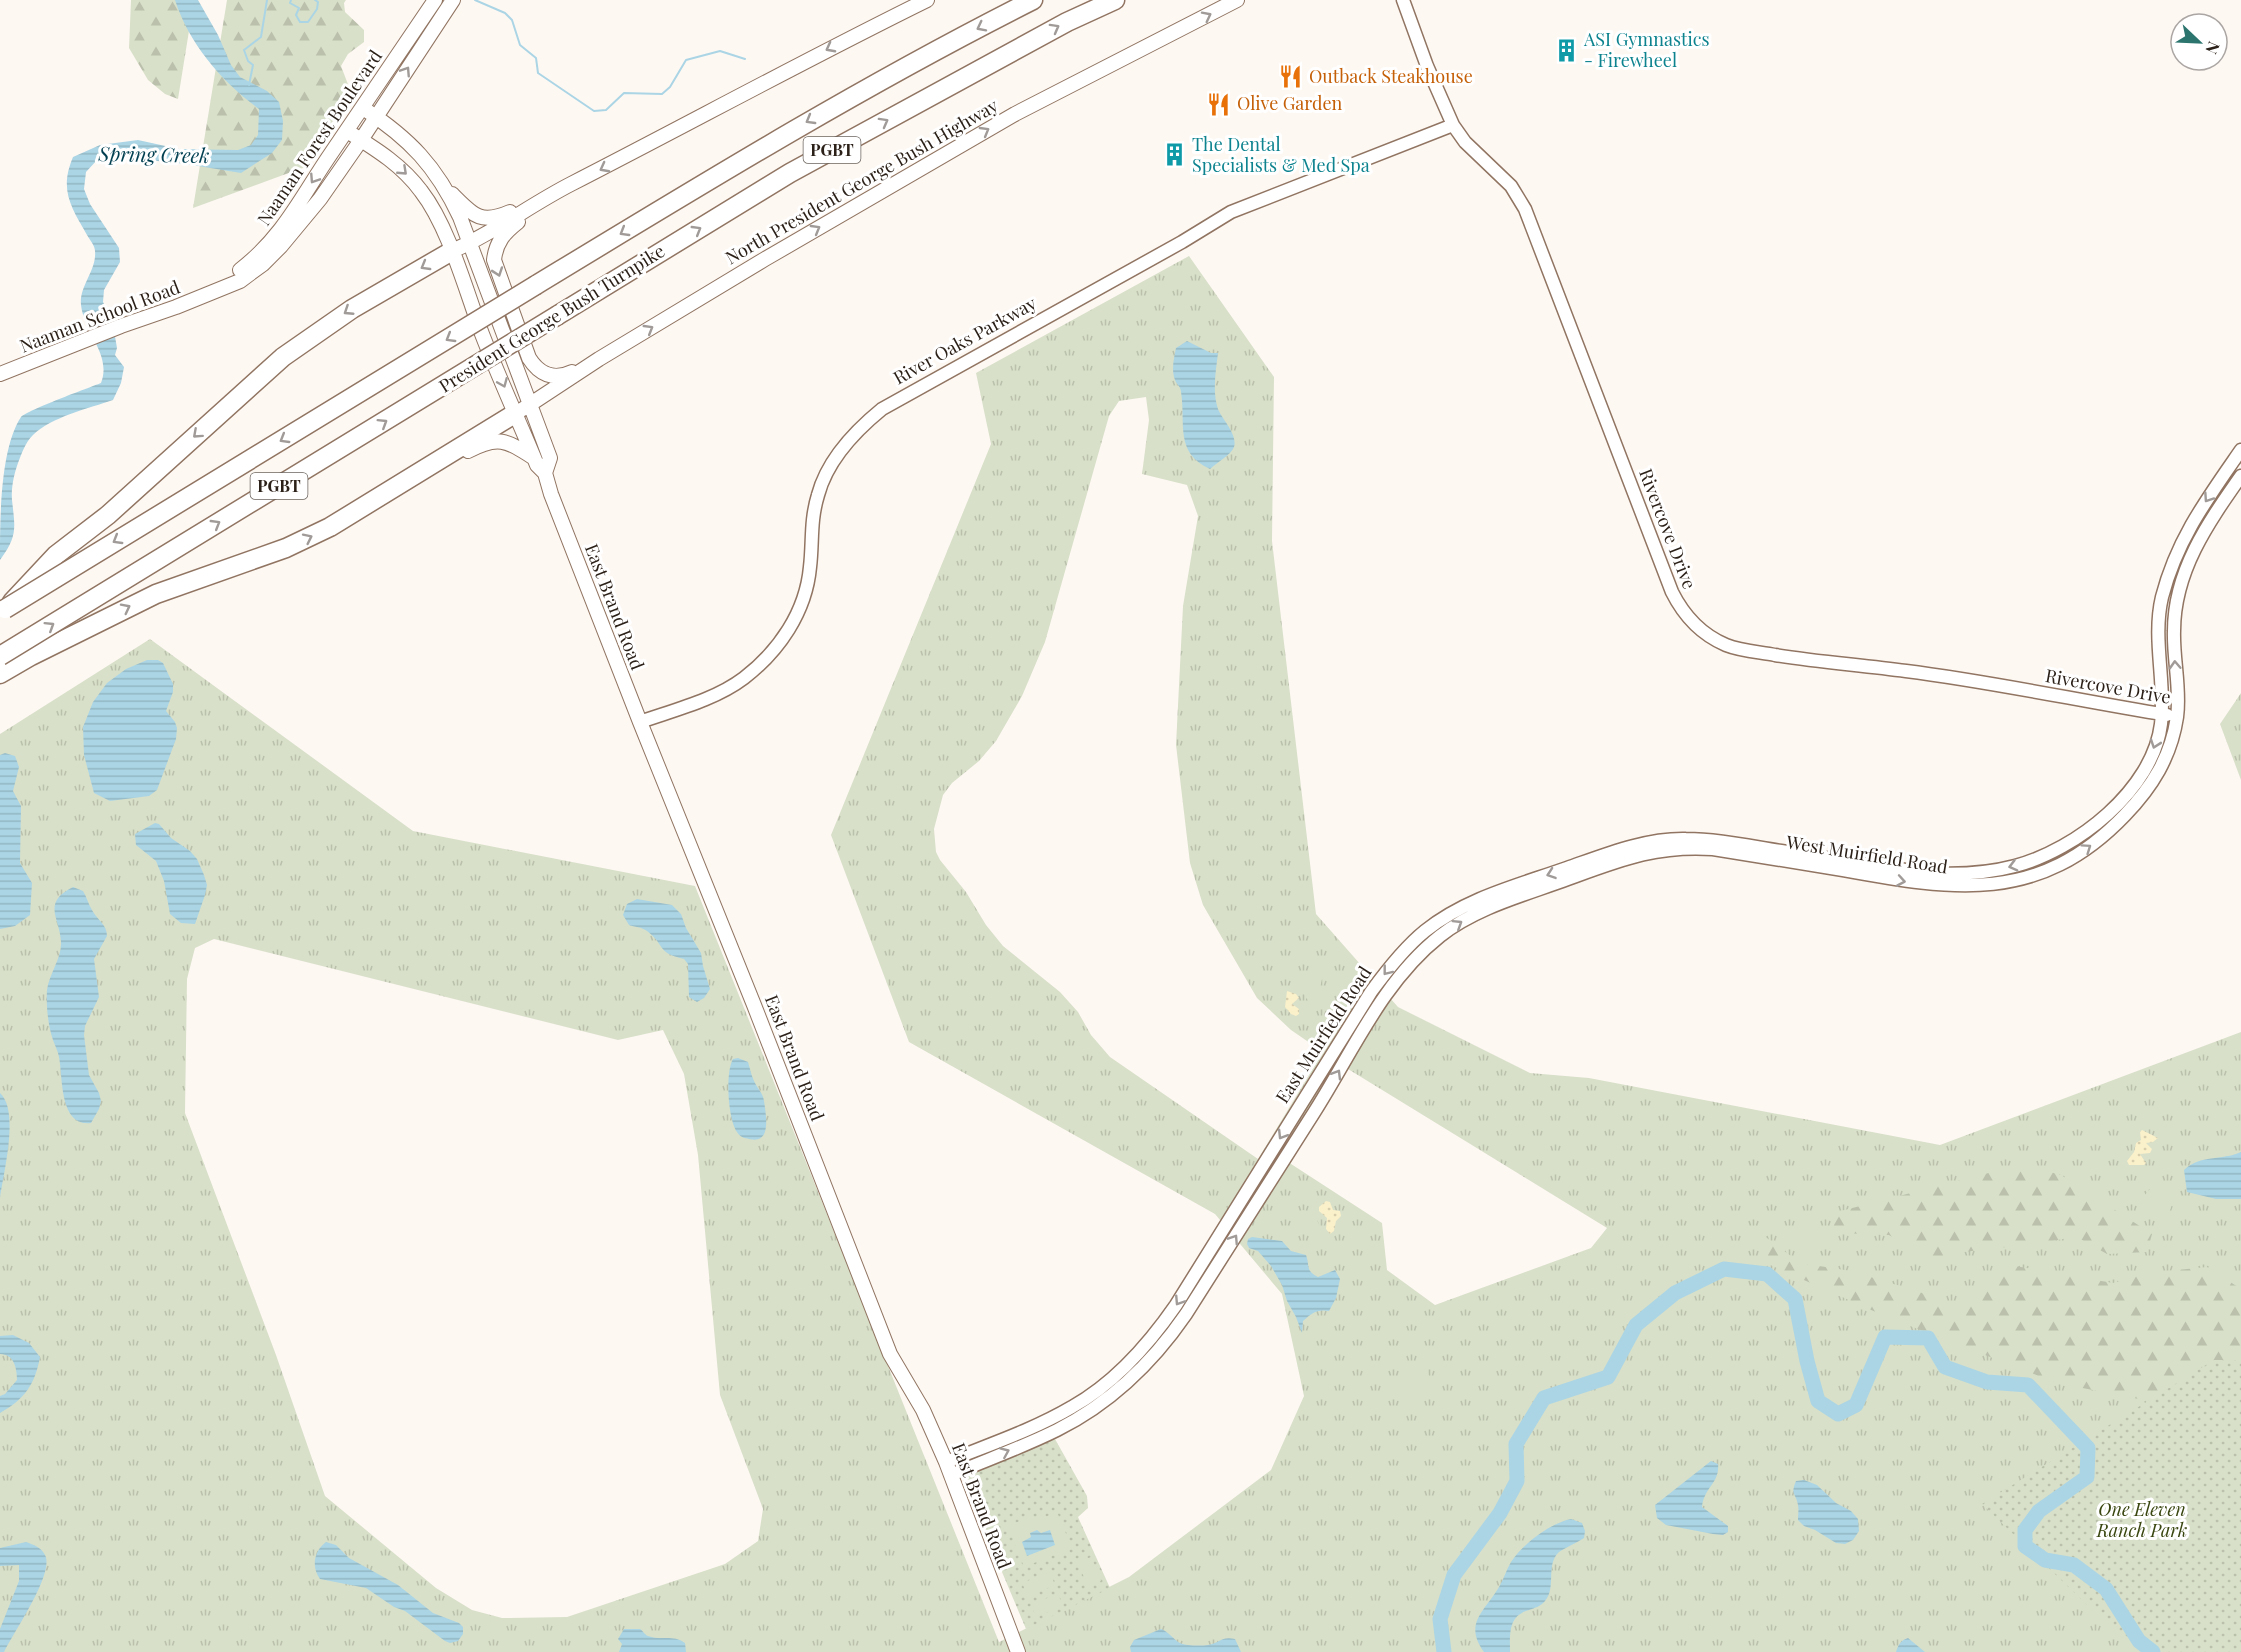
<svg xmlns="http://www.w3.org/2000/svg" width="2241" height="1652" viewBox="0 0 2241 1652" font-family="'Playfair Display',serif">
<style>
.grass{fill:url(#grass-tufts);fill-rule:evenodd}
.forest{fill:url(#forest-firs)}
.sand{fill:url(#sand-dots)}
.park{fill:url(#park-dots)}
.pitch{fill:#d8e0c9}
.water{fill:url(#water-rules)}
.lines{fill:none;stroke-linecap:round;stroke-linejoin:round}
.stream{stroke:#abd5e5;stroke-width:2}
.river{stroke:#abd5e5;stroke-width:15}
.tertiary-casing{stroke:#917562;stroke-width:15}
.secondary-casing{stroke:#917562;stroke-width:16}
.motorway-casing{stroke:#917562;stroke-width:21}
.tertiary{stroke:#fff;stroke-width:12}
.secondary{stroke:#fff;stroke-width:14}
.motorway{stroke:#fff;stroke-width:18}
.motorway-bridge-casing{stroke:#917562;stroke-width:21;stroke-linecap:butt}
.motorway-bridge{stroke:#fff;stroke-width:18}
.oneway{stroke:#a09b98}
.labels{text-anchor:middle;stroke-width:6;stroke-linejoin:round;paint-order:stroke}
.shield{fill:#fff;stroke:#6b645e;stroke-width:1.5}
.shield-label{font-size:16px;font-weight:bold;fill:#2c2119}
.culture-label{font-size:18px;fill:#0d838f;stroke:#fff;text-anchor:start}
.food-label{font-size:18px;fill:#c56008;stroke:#fff;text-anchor:start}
.street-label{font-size:18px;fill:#2c2119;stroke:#fff}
.park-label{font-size:18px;font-style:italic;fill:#3a4711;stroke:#fff}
.water-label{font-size:20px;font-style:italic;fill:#013f50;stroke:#fff}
</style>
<defs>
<pattern id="grass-tufts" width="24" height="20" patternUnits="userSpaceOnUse" patternTransform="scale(1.5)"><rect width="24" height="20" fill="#d8e0c9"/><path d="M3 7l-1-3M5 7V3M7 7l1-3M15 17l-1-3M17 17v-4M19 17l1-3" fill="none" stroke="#bac0ac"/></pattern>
<pattern id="forest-firs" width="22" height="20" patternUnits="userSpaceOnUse" patternTransform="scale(1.5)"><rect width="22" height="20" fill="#d8e0c9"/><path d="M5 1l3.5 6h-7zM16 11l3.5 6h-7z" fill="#bac0ac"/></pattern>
<pattern id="sand-dots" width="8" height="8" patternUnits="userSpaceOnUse" patternTransform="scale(1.5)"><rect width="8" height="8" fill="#faf0ca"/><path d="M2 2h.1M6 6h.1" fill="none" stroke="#d6cead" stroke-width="1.8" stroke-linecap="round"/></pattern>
<pattern id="park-dots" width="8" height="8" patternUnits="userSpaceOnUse" patternTransform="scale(1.5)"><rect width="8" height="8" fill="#d8e0c9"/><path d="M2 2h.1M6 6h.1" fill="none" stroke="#bac0ac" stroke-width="1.8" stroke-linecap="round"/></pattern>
<pattern id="water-rules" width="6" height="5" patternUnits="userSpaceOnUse" patternTransform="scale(1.5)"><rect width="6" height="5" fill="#abd5e5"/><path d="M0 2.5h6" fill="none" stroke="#93b7c4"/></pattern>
</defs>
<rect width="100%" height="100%" fill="#fef8f3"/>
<path class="grass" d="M1189,256L1274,377L1272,541L1316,914L1398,1007L1530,1073L1589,1078L1940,1145L2241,1032V1652H0V734L150,639L413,831L695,886L999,1642L1129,1577L1271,1470L1304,1396L1282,1294L1215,1214L909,1042L831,835L991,444L976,373ZM1146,397L1149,420L1142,474L1187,485L1198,516L1183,606L1176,745L1190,863L1203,905L1257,998L1291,1030L1323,1052L1258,1159L1110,1057L1091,1035L1078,1012L1060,992L1003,946L986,925L966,892L940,860L936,852L934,829L943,795L952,783L979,761L996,741L1022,696L1045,642L1109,416L1119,401ZM214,939L618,1040L663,1030L684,1074L698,1155L720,1395L763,1509L758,1541L725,1564L567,1617L502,1618L472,1610L436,1588L325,1496L276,1355L185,1113L187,979L195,948ZM1348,1069L1607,1228L1591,1248L1435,1305L1387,1270L1382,1223L1288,1162Z
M2241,693V780L2220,724Z"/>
<path class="forest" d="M131,0H194L178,99L165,94L148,80L129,48Z
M227,0H346L344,3L345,12L364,30V42L348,54L341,66L349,87L319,150L305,167L193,208Z
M2032,1167L2061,1175L2152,1234L2147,1252L2107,1254L2075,1236C2027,1249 1977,1246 1929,1259L1889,1235L1840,1233L1833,1225V1213L2004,1169Z
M1767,1238L1800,1263L1851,1271L1920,1292L1954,1310L1980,1304L1979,1285L2015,1266L2113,1283L2148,1273L2207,1267L2241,1289V1419L2057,1383L1887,1317L1759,1260Z"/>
<path class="sand" d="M1287,991L1296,994L1299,998L1292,1004L1299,1009V1014L1296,1016L1291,1014L1285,1007Z
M2142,1130L2158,1138L2153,1142L2146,1143L2152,1149L2150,1153L2140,1154L2146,1163L2144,1165H2129L2127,1161L2134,1152L2136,1143L2141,1140L2140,1132Z
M1326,1201L1330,1202L1333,1210L1340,1211L1341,1216L1336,1221L1334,1231L1330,1234L1326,1229L1327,1218L1319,1211V1207Z"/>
<path class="park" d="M2214,1360H2241V1652H2136L1982,1504Z
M1055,1439L1087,1496L1088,1508L1078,1517L1110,1588L1026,1629L962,1477Z"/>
<path class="pitch" d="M1305,973L1320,975L1322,979L1316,1003L1311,1004C1304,996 1296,982 1305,973Z
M2162,1182L2168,1186L2170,1194L2175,1196L2169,1213L2160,1220C2148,1218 2143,1211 2141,1199L2153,1186Z
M1303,1210C1314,1215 1324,1223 1318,1236L1307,1235L1296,1228L1294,1217Z
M1802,1219L1810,1220L1815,1240L1811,1245L1806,1246L1790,1235Z
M1415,1363L1426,1368C1436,1387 1418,1396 1402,1390L1399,1384Z
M1057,1512L1072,1548L1024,1567L1008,1526L1030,1517L1033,1522Z
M1091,1557L1101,1581L1088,1587L1078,1563Z
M1050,1572L1055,1585L1028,1596L1022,1583Z
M1058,1594L1063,1606L1036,1617L1031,1604Z"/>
<path class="water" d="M175,0H198L218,35L231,65L240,77L267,91L279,102L283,121L282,140L272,153L241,173L186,164L110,156L98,159L86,172L84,189L90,204L119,248L120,262L104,290L103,302L112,319L117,348L115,355L124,367L121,383L113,400C90,408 51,417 33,435C25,443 22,453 18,463C14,474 11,488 12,500C15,528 18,536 0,560C0,519 0,449 21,417C28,410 88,388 101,383C112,355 84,333 81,305C79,286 97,270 95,251C95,246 90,240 87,235C71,207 59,190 73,157L100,145L138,140L179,149L238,150L251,145L258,135L259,109C222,82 189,44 175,0Z
M1187,341L1211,353H1218C1216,370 1212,392 1218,409C1222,419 1238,435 1234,447C1231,455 1216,463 1210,469C1174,453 1186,423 1181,392C1181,387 1177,385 1175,380C1171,370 1174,358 1176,348Z
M147,660H158L163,663L173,684V692L166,711L175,722L177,728L176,739L157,790L149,796L110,801L94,793L84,755L83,727L93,702L107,683L126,669Z
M5,753L15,756L19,767L13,791L21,806L20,863L32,883L30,915L15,926L0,929V755Z
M155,823L159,824L171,838L190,851L197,859L204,875L207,885L205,895L195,924L181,923L170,914L164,881L156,861L136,845L135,834Z
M73,887L83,891C87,897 88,904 92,910C97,920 107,924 107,936L94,959L99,997L85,1026L84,1035L89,1075L99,1093L101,1101L99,1109L91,1123C59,1127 63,1077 59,1057C58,1051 55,1046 53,1040C48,1026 46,1005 47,990C49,974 62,958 61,942C60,918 41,903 73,887Z
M637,899L672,905L681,914L686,928L701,953L703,966L710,989L704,998L697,1002L689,997L688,964L684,959C656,953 665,944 647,931C642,927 634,927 629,925L623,915L627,904Z
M738,1058L748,1062C750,1068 751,1075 754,1081C757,1088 763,1093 764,1101C766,1115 772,1145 749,1139C744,1138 740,1137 737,1132C728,1119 725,1073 733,1059Z
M0,1093C20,1111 3,1174 0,1198Z
M2241,1152V1199H2216L2187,1192L2184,1170C2201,1154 2221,1161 2241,1152Z
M1252,1237L1282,1241L1291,1251L1306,1255C1310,1265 1305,1271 1318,1277L1335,1270L1340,1279L1336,1298L1329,1311C1317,1309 1312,1313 1303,1321L1302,1333L1296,1317L1287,1301L1282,1285L1271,1266L1258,1251L1249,1248L1247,1244L1248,1239Z
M13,1335L29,1343L40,1357C35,1384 25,1399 0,1413V1396L5,1394L17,1380C17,1368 14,1354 0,1354V1336Z
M1711,1461L1718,1464C1720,1483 1704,1487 1702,1507L1728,1526V1532L1723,1535L1713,1534L1666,1525L1657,1518L1655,1505Z
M1804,1480L1817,1485L1836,1503L1851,1511L1858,1519L1859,1531L1853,1540L1845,1544L1836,1543L1815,1530L1804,1526L1798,1520C1798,1515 1799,1509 1798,1505C1796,1493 1790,1495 1796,1481Z
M1571,1519L1582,1523L1585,1531L1584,1538C1577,1543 1566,1547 1559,1552C1545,1565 1557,1587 1545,1601C1541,1606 1535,1608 1529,1610C1508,1616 1510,1633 1510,1652H1484C1463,1623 1485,1611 1499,1587C1504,1579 1506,1570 1511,1562C1523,1544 1550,1523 1571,1519Z
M1037,1530L1041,1533L1050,1530L1055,1545L1027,1556L1022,1542L1031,1537L1030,1533Z
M26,1542C34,1545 41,1547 45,1555C55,1573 13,1633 4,1652H0V1629L19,1581V1565L0,1566V1548Z
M326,1542L336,1545L349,1558L398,1585L433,1613L459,1623L463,1627V1634L458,1641L450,1643L445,1641L405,1611L394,1607L366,1588L320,1579C311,1567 314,1551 326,1542Z
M624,1629H640C643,1631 645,1635 648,1636C661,1641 673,1634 685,1643L686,1652H619L622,1644L618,1639Z
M1161,1629C1169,1632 1174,1640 1180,1643C1187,1646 1201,1646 1208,1645C1220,1643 1221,1636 1235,1639L1241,1652H1131L1130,1647L1134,1640Z
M1908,1638L1925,1652H1896C1898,1645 1901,1640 1908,1638Z"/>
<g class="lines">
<path class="stream" d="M291,0L290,3L299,8L296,15L300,22H308L317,9L318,2L315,0
M475,0L505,13L512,20L520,45L536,58L538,73L594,111L606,110L624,93L662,94L670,87L686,60L720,51L745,59
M249,85L253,65L248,61L244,50L261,37L267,0"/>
<path class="river" d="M1444,1652L1440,1619L1454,1575L1500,1513L1517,1481L1516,1444L1544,1398L1608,1377L1636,1325L1675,1293L1724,1269L1767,1274L1795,1299L1807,1361L1818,1401L1838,1414L1856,1405L1885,1337L1928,1338L1945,1367L1987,1382L2028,1385L2088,1448L2087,1477L2039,1511L2025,1530V1546L2045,1560L2074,1565L2106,1589L2139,1641L2153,1652"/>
<defs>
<path id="tertiary" d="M1403,0L1427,66L1453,125L1465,142L1511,186L1525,209L1672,592C1684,616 1700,634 1726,645C1741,651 1759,652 1775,655C1818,662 1862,665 1906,671C1994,682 2080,701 2167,715
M640,722C674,710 715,700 744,678C779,651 806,612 810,567C813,542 810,521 818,495C827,461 855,431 882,409L1182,242L1231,212L1453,125
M946,1462C988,1445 1033,1430 1072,1407C1115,1383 1149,1344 1176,1305L1371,992C1387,970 1404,948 1425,931C1466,898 1519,885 1567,868C1604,855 1645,838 1686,839C1717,839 1749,846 1781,851C1829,858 1877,866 1925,873C1956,875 1985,874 2015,866C2076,850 2153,790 2161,724C2166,682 2152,639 2162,597C2177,539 2207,499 2241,450
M951,1475C986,1460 1023,1447 1057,1430C1109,1404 1153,1362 1186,1314C1229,1246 1272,1179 1315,1111C1353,1051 1383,981 1440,936C1477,907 1525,895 1568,879C1620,860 1657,845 1713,849C1756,856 1800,863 1843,870C1953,890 2039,905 2125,815C2152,787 2171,757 2177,717C2181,689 2173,659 2174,631C2174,571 2208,523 2241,476"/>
<path id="secondary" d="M363,108C410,139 436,166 460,217L550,458L545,473L551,494L640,722L754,1005L890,1354L923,1410L946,1462L1018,1652
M347,131C374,148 401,164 421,191C449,227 466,291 482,334C499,378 519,421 537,465L545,473
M452,194C473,215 480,225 510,212
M518,222C504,233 496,242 494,260L529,358C539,374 553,381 572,372
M452,251C494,233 530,205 571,184C690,123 807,59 927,0
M240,270C284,236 301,197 332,152C366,101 401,51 435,0
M0,374L121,326L176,307L240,281L263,264L281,246L320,199L361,140L453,0
M523,409L599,359L765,259L1015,114L1237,0
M468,451C498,435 506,440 534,458"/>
<path id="motorway" d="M536,285C699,186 862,86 1033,0
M558,315L790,173L1067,22L1115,0
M12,602L56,555L108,515L283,357L352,309L452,251
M0,674L31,656L156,594L286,548L330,527L516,413"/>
</defs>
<use href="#tertiary" class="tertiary-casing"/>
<use href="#secondary" class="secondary-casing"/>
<use href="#motorway" class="motorway-casing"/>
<use href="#tertiary" class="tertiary"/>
<use href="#secondary" class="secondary"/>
<use href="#motorway" class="motorway"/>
<defs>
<path id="motorway-bridge" d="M5,609L536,285
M0,656L558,315"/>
</defs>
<use href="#motorway-bridge" class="motorway-bridge-casing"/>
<use href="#motorway-bridge" class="motorway-bridge"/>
</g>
<defs><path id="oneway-chevron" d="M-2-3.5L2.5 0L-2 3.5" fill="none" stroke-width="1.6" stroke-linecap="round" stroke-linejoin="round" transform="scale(1.5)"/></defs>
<g class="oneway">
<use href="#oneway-chevron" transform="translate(1207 16) rotate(-27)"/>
<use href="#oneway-chevron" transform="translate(981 27) rotate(153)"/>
<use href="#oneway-chevron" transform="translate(1055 28) rotate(-29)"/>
<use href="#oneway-chevron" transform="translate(830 48) rotate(152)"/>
<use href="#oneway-chevron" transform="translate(406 71) rotate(-57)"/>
<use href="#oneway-chevron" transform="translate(810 120) rotate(150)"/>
<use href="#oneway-chevron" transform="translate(884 122) rotate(-29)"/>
<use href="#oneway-chevron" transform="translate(985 131) rotate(-30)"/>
<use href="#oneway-chevron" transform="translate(604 168) rotate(152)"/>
<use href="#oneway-chevron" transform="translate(403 171) rotate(43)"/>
<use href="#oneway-chevron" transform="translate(314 179) rotate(123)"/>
<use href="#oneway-chevron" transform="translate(816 229) rotate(-30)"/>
<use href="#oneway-chevron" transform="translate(697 230) rotate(-31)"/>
<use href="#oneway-chevron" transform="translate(624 232) rotate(149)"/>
<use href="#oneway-chevron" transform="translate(425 266) rotate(150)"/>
<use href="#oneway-chevron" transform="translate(498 272) rotate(71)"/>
<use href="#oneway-chevron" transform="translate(348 311) rotate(147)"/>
<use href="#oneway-chevron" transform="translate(649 329) rotate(-31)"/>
<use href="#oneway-chevron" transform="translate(450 338) rotate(149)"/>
<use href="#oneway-chevron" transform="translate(503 383) rotate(67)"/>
<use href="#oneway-chevron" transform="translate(383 423) rotate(-32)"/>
<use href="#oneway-chevron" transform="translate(197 434) rotate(138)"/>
<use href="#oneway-chevron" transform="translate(284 439) rotate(149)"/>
<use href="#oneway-chevron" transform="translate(2208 498) rotate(124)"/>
<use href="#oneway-chevron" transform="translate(216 524) rotate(-31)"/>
<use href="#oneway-chevron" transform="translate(308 538) rotate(-26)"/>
<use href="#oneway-chevron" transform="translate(117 540) rotate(149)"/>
<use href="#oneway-chevron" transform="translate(126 608) rotate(-27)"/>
<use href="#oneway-chevron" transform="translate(50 626) rotate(-32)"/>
<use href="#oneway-chevron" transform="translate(2175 665) rotate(-93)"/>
<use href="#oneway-chevron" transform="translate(2155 744) rotate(109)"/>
<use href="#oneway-chevron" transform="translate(2087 848) rotate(-35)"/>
<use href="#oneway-chevron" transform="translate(2013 866) rotate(165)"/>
<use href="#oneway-chevron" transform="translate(1551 874) rotate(161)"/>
<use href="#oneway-chevron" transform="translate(1901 881) rotate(10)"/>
<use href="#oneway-chevron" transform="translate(1458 924) rotate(-32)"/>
<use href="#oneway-chevron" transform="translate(1387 971) rotate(128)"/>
<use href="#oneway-chevron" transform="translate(1337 1074) rotate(-59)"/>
<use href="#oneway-chevron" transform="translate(1282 1135) rotate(122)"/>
<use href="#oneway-chevron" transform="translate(1234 1239) rotate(-57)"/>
<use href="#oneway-chevron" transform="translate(1179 1301) rotate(123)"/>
<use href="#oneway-chevron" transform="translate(1005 1452) rotate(-23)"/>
</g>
<defs>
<symbol id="building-bare" viewBox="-9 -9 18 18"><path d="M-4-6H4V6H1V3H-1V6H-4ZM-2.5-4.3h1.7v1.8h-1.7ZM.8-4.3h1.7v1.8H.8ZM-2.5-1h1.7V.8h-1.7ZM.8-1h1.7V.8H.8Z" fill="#0f9aa8" stroke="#fff" stroke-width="2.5" paint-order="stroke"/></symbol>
<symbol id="restaurant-bare" viewBox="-9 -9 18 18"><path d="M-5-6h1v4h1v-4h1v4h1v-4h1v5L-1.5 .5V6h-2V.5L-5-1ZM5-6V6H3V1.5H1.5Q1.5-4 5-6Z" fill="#e8710a" stroke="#fff" stroke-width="2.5" paint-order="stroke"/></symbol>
</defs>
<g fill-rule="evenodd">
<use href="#building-bare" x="1550" y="34" width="33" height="33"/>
<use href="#restaurant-bare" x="1274" y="60" width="33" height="33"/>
<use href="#restaurant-bare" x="1202" y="88" width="33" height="33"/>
<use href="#building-bare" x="1158" y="138" width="33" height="33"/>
</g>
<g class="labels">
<g class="shield">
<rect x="803.5" y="137" width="57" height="26" rx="4.5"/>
<rect x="250.5" y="473" width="57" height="26" rx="4.5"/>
</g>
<g class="shield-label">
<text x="832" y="156">PGBT</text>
<text x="279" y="492">PGBT</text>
</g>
<g class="culture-label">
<text x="1584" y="46">ASI Gymnastics<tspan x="1584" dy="21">- Firewheel</tspan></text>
<text x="1192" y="151">The Dental<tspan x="1192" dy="21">Specialists &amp; Med Spa</tspan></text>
</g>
<g class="food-label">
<text x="1309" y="83">Outback Steakhouse</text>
<text x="1237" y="110">Olive Garden</text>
</g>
<g class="street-label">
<text transform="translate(320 138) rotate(-56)" y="6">Naaman Forest Boulevard</text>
<text transform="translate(862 182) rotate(-30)" y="6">North President George Bush Highway</text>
<text transform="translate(100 317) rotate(-21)" y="6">Naaman School Road</text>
<text transform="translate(552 319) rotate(-32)" y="6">President George Bush Turnpike</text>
<text transform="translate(965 341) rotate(-29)" y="6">River Oaks Parkway</text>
<text transform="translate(1667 529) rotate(69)" y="6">Rivercove Drive</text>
<text transform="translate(614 607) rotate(69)" y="6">East Brand Road</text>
<text transform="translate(2108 687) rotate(10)" y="6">Rivercove Drive</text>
<text transform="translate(1867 855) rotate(9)" y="6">West Muirfield Road</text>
<text transform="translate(1324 1035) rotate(-57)" y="6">East Muirfield Road</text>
<text transform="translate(794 1058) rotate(69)" y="6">East Brand Road</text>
<text transform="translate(981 1506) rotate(69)" y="6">East Brand Road</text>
</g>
<g class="park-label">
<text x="2142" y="1516">One Eleven<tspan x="2142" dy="21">Ranch Park</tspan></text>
</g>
<g class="water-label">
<text transform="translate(154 155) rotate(1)" y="7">Spring Creek</text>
</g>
</g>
<g transform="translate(2199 42) rotate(113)"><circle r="28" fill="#ffffff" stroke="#aba6a3" stroke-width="1.5"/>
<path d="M0-4.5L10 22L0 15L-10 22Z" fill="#2c756f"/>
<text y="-9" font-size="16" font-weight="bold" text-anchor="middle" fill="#2c2119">N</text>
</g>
</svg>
